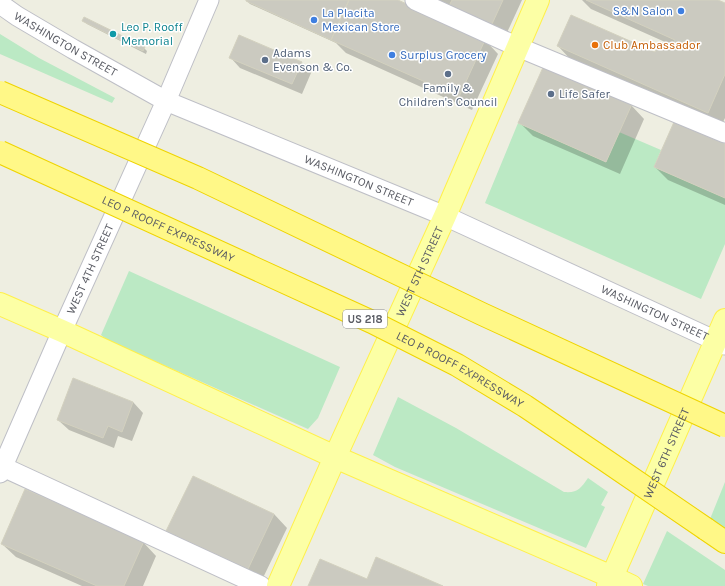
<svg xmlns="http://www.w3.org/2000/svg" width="725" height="586" viewBox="0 0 725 586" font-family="Karla,sans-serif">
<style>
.green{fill:#bbe9c4}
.shadow{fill:#0003}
.building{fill:#cbcac0;stroke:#d3d1bf}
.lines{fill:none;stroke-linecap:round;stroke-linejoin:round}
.minor-casing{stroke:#bebfc6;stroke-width:21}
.major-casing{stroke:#fff04a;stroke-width:24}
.highway-casing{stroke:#efd400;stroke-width:24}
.minor{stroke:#fff;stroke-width:19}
.major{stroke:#fcffa5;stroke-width:22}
.highway{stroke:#fff887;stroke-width:22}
.highway-bridge-casing{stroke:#efd400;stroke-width:24;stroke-linecap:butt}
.highway-bridge{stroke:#fff887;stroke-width:22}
.shop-dot{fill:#3f7fe0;stroke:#fff;stroke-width:1.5}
.culture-dot{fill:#0f9aa8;stroke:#fff;stroke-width:1.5}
.food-dot{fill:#e8710a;stroke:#fff;stroke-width:1.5}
.service-dot{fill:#5c6f8a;stroke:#fff;stroke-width:1.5}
.labels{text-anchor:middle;stroke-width:3;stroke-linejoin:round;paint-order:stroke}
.shield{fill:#fff;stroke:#8c8d92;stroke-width:1}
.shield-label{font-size:11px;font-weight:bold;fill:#5a5c64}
.shop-label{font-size:12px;fill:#366cbe;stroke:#fff;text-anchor:start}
.culture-label{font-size:12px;fill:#0d838f;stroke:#fff;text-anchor:start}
.street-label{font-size:12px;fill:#5a5c64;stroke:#fff}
.food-label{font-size:12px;fill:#c56008;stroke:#fff;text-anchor:start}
.service-label{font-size:12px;fill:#4e5e75;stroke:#fff;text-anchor:start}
</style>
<rect width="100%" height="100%" fill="#eeeee1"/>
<path class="green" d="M0,34L39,58L115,98L112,103L0,54Z
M518,123L606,162L619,132L661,150L654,167L725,198V244L701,299L485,203Z
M129,271L340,367L318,418L308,429L107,340L101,335Z
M398,397L456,428L564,492C578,493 580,489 588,478L608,492L601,505L605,507L586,548L395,467L373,455Z
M725,482V542L706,529Z
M667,531L725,570V586H648L643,584Z"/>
<path class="shadow" d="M247,0H395L485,40L498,54L472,110L346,53L336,43L250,4L247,1Z
M421,0H522L505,37Z
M582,0H715L725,4V118L721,126L571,60L558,46L656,54L673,48L674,46L591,9Z
M84,21L144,48L147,51L146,54L87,24Z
M230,57L301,62L311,73L302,94L240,68Z
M631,105L644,119L620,174L533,136L520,123Z
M725,145V205L668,180L655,167Z
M133,402L143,413L132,441L118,436L114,448L69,430L58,420Z
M274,514L287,528L261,582L181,545L167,531Z
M143,542L156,556L143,586H82L16,557L2,544Z"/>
<path class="building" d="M246,0H349L331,40L246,1Z
M349,0H398L485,40L459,97L331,40Z
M452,0H503L492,24L449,6Z
M586,0H718L725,3V74L708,113L557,46L571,15L655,52L660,42L672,47L675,40Z
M84,17L145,47L143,51L82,21Z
M239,35L302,62L292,84L229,58Z
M545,63L632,104L606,162L518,123Z
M674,122L725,144V198L654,167Z
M73,378L133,402L122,432L108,426L103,438L57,420Z
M193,476L274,514L248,569L166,531Z
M25,489L144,541L124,586H97L1,544Z
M376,557L443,586H308L320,559L367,579Z"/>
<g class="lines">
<defs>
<g id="minor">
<path d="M415,0L518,47L725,133"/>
<path id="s1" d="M0,4L17,16L73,49L166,101L445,216L725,345"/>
<path d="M3,467L261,586"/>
<path id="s2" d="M0,473L62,331L166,101L209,0"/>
</g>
<g id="major">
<path d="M0,304L62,331L335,457L612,577L631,586"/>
<path id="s3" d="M278,586L335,457L445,216L538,0"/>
<path id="s4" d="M608,586L725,320"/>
</g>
<path id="highway" d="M706,529L725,542"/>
</defs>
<use href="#minor" class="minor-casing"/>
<use href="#major" class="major-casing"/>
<use href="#highway" class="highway-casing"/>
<use href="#minor" class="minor"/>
<use href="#major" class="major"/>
<use href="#highway" class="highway"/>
<defs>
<g id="highway-bridge">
<path d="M0,92L198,178L482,314L725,426"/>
<path id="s5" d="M0,152L372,322L457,365L525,406L605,460L706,529"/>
</g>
</defs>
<use href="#highway-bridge" class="highway-bridge-casing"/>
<use href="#highway-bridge" class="highway-bridge"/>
</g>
<g class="shop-dot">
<circle cx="681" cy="11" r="4"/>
<circle cx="314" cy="20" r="4"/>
<circle cx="392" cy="55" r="4"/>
</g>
<circle class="culture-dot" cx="113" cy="34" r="4"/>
<circle class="food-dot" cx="595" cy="45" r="4"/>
<g class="service-dot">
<circle cx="265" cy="60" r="4"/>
<circle cx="448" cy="74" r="4"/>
<circle cx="551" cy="94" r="4"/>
</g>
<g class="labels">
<rect class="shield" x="343" y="310" width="44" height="18" rx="3"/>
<g class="shield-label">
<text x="365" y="323">US 218</text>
</g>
<g class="shop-label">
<text x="673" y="15" text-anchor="end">S&amp;N Salon</text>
<text x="322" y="17">La Placita<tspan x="322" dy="14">Mexican Store</tspan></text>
<text x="400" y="59">Surplus Grocery</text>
</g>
<g class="culture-label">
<text x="121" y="31">Leo P. Rooff<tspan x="121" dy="14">Memorial</tspan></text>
</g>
<g class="street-label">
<text dy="4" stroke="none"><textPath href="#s1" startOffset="77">WASHINGTON STREET</textPath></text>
<text dy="4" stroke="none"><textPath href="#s1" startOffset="401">WASHINGTON STREET</textPath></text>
<text dy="4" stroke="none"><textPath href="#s5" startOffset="185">LEO P ROOFF EXPRESSWAY</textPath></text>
<text dy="4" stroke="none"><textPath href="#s2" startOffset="223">WEST 4TH STREET</textPath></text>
<text dy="4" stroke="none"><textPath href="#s3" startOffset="345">WEST 5TH STREET</textPath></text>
<text dy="4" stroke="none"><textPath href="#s1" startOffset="725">WASHINGTON STREET</textPath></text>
<text dy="4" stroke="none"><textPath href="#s5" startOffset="509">LEO P ROOFF EXPRESSWAY</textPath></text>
<text dy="4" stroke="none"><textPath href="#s4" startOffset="145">WEST 6TH STREET</textPath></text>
</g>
<g class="food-label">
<text x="603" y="49">Club Ambassador</text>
</g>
<g class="service-label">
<text x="273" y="57">Adams<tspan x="273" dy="14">Evenson &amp; Co.</tspan></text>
<text x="448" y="92" text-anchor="middle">Family &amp;<tspan x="448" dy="14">Children's Council</tspan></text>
<text x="559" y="98">Life Safer</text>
</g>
</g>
</svg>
